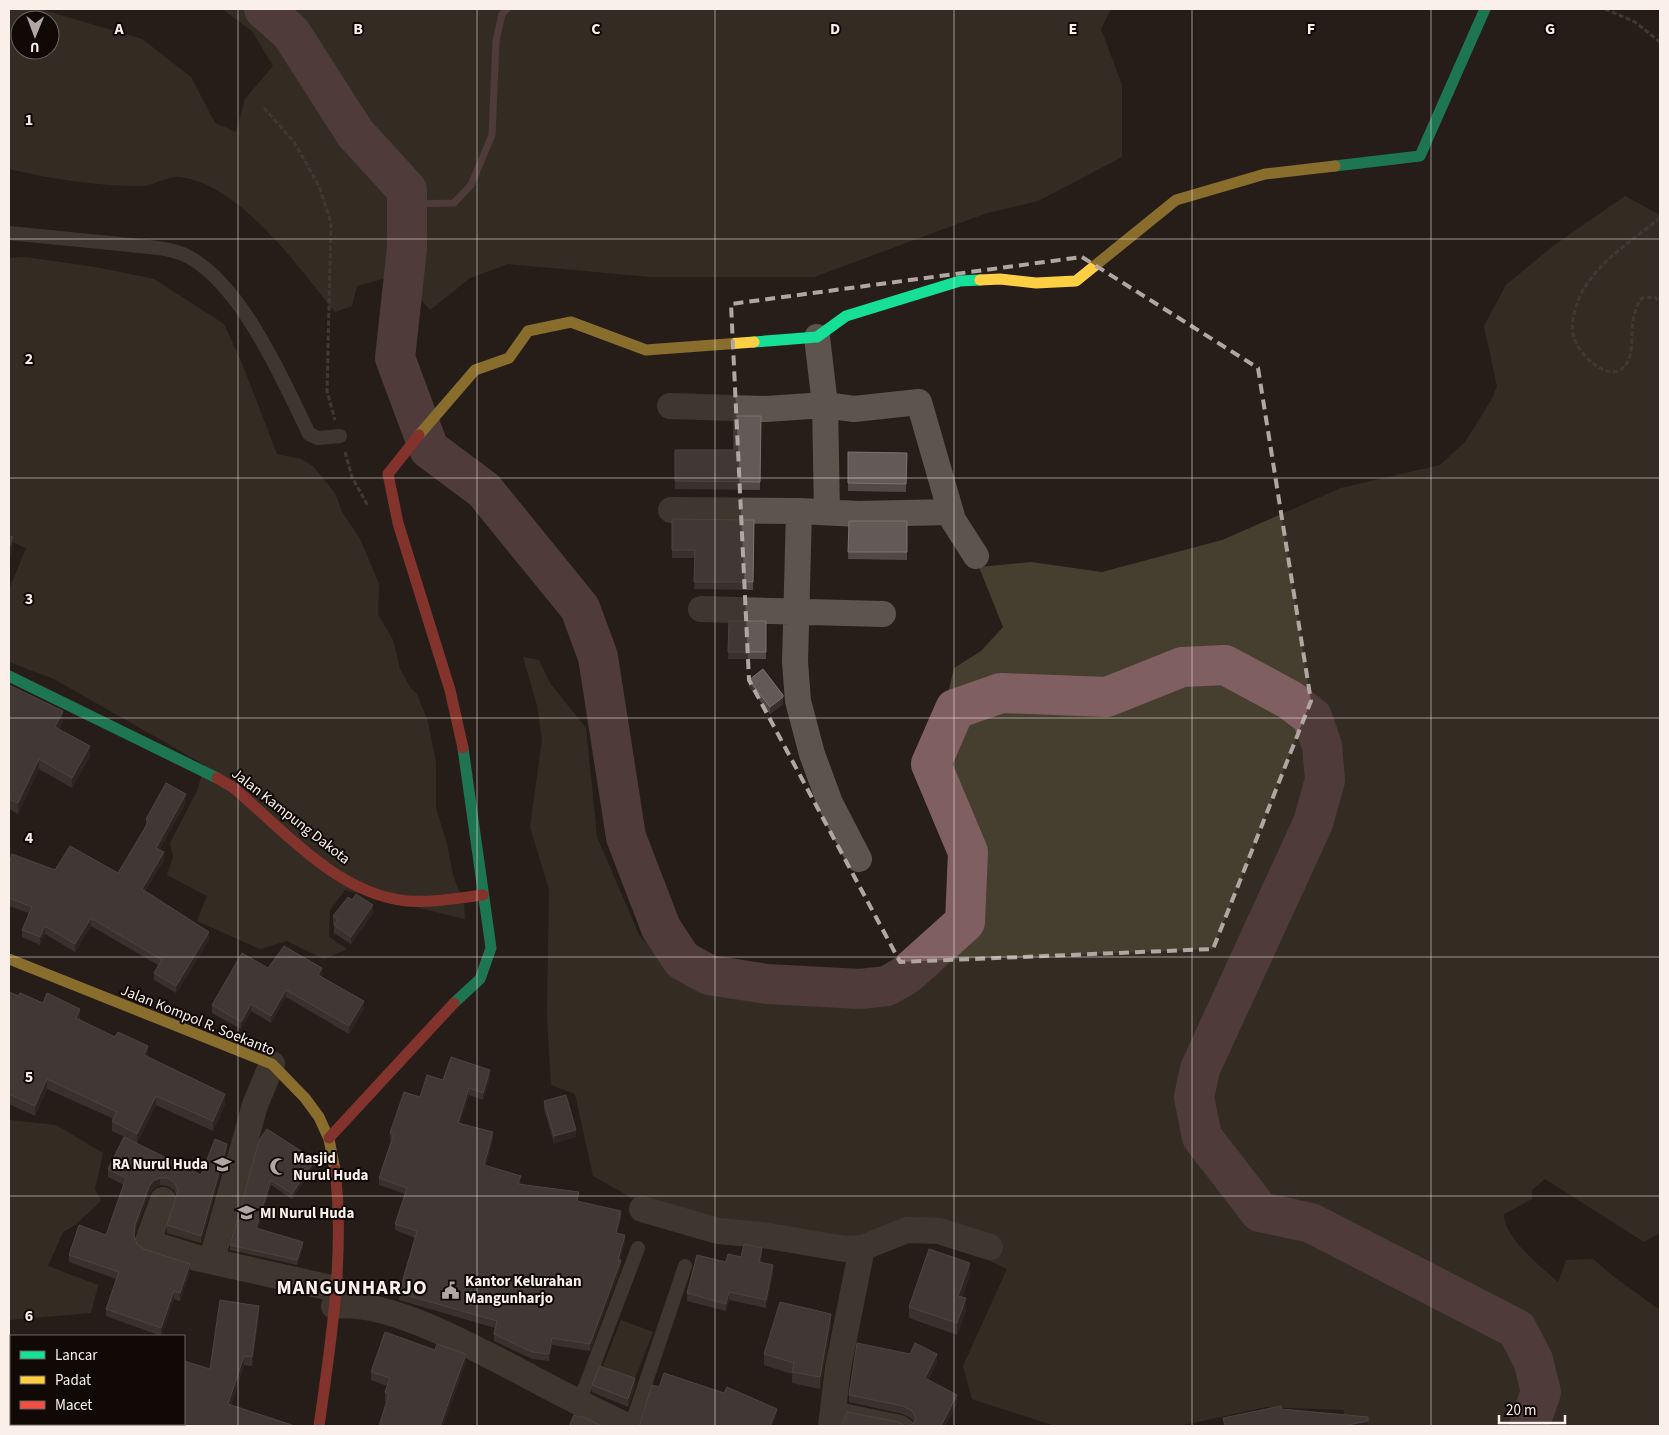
<svg xmlns="http://www.w3.org/2000/svg" width="1669" height="1435" viewBox="0 0 1669 1435" font-family="'Source Sans 3',sans-serif">
<style>
.green{fill:#463f30;fill-rule:evenodd}
.lines{fill:none;stroke-linecap:round;stroke-linejoin:round}
.stream{stroke:#805f61;stroke-width:7}
.river{stroke:#805f61;stroke-width:40}
.path{stroke:#615a53;stroke-width:3;stroke-dasharray:5 2.5;stroke-linecap:butt}
.lane{stroke:#5d554d;stroke-width:14}
.street{stroke:#5d554d;stroke-width:26}
.fast{stroke:#16e098;stroke-width:11}
.slow{stroke:#ffcf43;stroke-width:11}
.jam{stroke:#f24e42;stroke-width:11}
.wall{fill:#514945}
.shaded-wall{fill:#38302d}
.building{fill:#635a57;stroke:#7b726e}
.marked{fill:none;stroke:#b1a6a1;stroke-width:4;stroke-dasharray:10 6;stroke-linejoin:round}
.grid{fill:none;stroke:#fbefe9;stroke-width:1;stroke-opacity:0.55}
.labels{text-anchor:middle;stroke-width:4;stroke-linejoin:round;paint-order:stroke}
.street-label{font-size:15px;fill:#fbefe9;stroke:#100906}
.poi-label{font-size:15px;font-weight:bold;fill:#fbefe9;stroke:#100906;text-anchor:start}
.district-label{font-size:20px;font-weight:bold;letter-spacing:1px;fill:#fbefe9;stroke:#100906}
.grid-label{font-size:16px;text-anchor:middle;font-weight:bold;fill:#fbefe9;stroke:#100906;stroke-width:4;stroke-linejoin:round;paint-order:stroke}
</style>
<rect width="100%" height="100%" fill="#271e1a"/>
<path class="green" d="M9,9H40L142,39L191,77L215,123L236,132L245,99L273,66L252,31L222,9H1111L1101,29L1122,85V157L1038,201L987,213L814,277H651L508,264L470,278L430,310L416,293L421,268L357,286L352,306L335,312C298,267 242,186 181,177C168,175 154,186 141,186C96,186 52,179 9,169ZM20,20H50V50H20Z
M1625,196L1660,215V1233L1644,1242L1545,1179L1532,1190V1199L1504,1214C1503,1237 1541,1267 1558,1282L1566,1260L1593,1259L1614,1277L1660,1310V1426H1342L1344,1410L1266,1407L1179,1426H1055L972,1399L963,1366L1007,1269L910,1223L876,1244L648,1207L593,1176L575,1094L551,1085L547,1015L549,889L530,827L542,740L537,705L523,657L539,660L550,683L586,728L597,837L639,935L679,980L783,1004L871,1001L924,978L970,938L982,888L976,841L957,802L944,759L961,723L949,689L954,668L981,651L1003,627L979,567L1031,562L1102,572L1222,540L1341,488L1440,465L1465,442L1492,399L1497,386L1484,326L1506,285L1553,246Z
M25,257L95,267L154,279L224,324L243,366L277,454L301,459L313,466L335,493L342,512L360,539L379,584L378,614L393,640L400,669L410,687L417,694L428,722L436,763V808L447,844L453,875L464,904L465,919L345,890L330,910L329,937L347,949L324,959L287,941L260,949L197,921L207,896L167,875L173,857L170,843L197,791L205,765L54,679L9,662V590L26,548L9,541V258Z
M9,1120L56,1125L103,1153L95,1189L101,1201L75,1225L63,1232L48,1266L98,1285L91,1313L9,1320Z
M621,1320L653,1332L635,1378L603,1366Z"/>
<g class="lines">
<path class="stream" d="M407,204L454,203L471,185L492,135L496,41L502,14L507,9"/>
<path class="river" d="M264,9L291,33L355,133L407,190V248L395,358L429,449L484,490L580,608L598,657L626,837L661,928L682,960L709,975L767,984L860,989L887,986L906,975L965,922L968,852L931,764L955,709L1001,693L1107,697L1182,667L1225,665L1290,700L1312,717L1322,746L1325,780L1313,823L1200,1069L1194,1097L1202,1137L1260,1212L1311,1223L1517,1329L1533,1360L1541,1392L1529,1426"/>
<path class="path" d="M1605,9L1635,22L1660,42
M264,108L294,142L319,186L331,223L327,391L335,420
M1660,218C1632,241 1592,265 1578,301C1574,312 1570,326 1574,338C1579,354 1609,385 1625,366C1638,350 1625,320 1642,298L1655,297L1660,302
M345,452L352,477L368,506"/>
<path class="lane" d="M9,233C49,237 89,241 130,245C148,247 173,248 189,257C243,287 283,380 309,434L318,438L340,436
M579,1403L638,1248
M833,1408L901,1422L907,1426
M631,1426L685,1266"/>
<path class="street" d="M817,337L825,405L827,512
M670,406L766,409L825,405L854,409L919,402L953,520L976,556
M671,510L799,511L859,514L950,512
M799,511L795,662L798,701L812,754L830,803L859,859
M701,609L883,614
M163,1200L149,1238V1243L197,1258L336,1289
M642,1209L718,1231L763,1235L845,1249L862,1248L907,1230L939,1231L990,1247
M212,1259L255,1105L272,1064
M334,1306C389,1298 484,1353 532,1378C564,1395 595,1411 627,1426
M831,1426L838,1368L862,1248"/>
<path class="fast" d="M1335,166L1420,156L1485,9
M754,342L817,337L846,316L960,281L980,280
M9,676L217,778
M454,1003L480,979L491,948L463,748"/>
<path class="slow" d="M980,280L1000,279L1036,283L1076,281L1176,200L1265,174L1335,166
M419,435L475,370L509,358L528,331L571,322L646,350L754,342
M9,959L272,1064L305,1098L319,1117L329,1139L335,1170"/>
<path class="jam" d="M419,435L388,474L398,523L450,690L463,748
M217,778L234,788C284,831 338,894 407,901C432,903 458,898 483,895
M329,1138L454,1003
M319,1426C331,1342 345,1254 335,1170"/>
</g>
<path class="wall" d="M761,416L760,490L675,489V450H734Z
M848,452L907,453L906,492L848,491Z
M672,519L754,520L753,590L694,589L695,558H672Z
M849,521H907V560L848,559Z
M729,621H766V659H728Z
M749,680L783,704L770,714L749,687Z
M9,685L63,721L59,729L90,756L72,788L39,769L18,814L9,809Z
M186,802L159,850L164,860L145,891L209,940L176,993L154,980V973L158,965L91,926L75,952L45,934L40,945L22,937V930L29,913L9,906V863L55,870L118,873L146,826V819Z
M373,913L351,944L334,933V925L333,924V916Z
M268,968L322,975L321,976L364,1008L349,1034L286,997L271,1023L251,1011L241,1029L212,1013V1005Z
M9,992L43,1003L80,1018V1020L148,1055L147,1057L225,1104L213,1131L156,1105L137,1143L112,1131V1121L114,1119L47,1089L35,1116L9,1104Z
M490,1077L483,1100L469,1095L460,1123L493,1139L486,1165L521,1183L520,1185L578,1202L621,1218L617,1233L625,1242L620,1260L621,1267L590,1351L552,1345L549,1361L532,1359L494,1341V1334L495,1328L399,1300V1293L415,1238L395,1230V1224L405,1194L379,1185V1178L391,1140H390V1133L420,1097L443,1080Z
M544,1101L576,1137L554,1143L544,1109Z
M259,1140L315,1165L292,1199L271,1185L258,1228L303,1247L297,1265L230,1250V1245Z
M227,1151L201,1243L167,1233V1225L176,1195L174,1190L168,1186L160,1185L153,1189L149,1194L135,1233V1237L137,1244L144,1249L190,1272L180,1301L174,1299L161,1336L106,1316V1309L116,1279L69,1262V1255L106,1235L124,1185L108,1177V1169L201,1175Z
M762,1255L761,1262L773,1273L766,1308L729,1300L726,1311L687,1301V1293L726,1262L741,1257Z
M970,1275L962,1297L966,1310L957,1335L909,1318V1307Z
M259,1314L252,1366L244,1365L231,1405L138,1426L210,1369Z
M831,1325L820,1389L792,1383V1374L764,1365V1354Z
M910,1354L937,1362L928,1380L957,1403L945,1426H907L914,1423L912,1419L903,1414L849,1402V1395Z
M466,1363L387,1402L385,1401V1392L387,1386L371,1380V1372Z
M592,1385H635L628,1407L592,1392Z"/>
<path class="shaded-wall" d="M13,537V549L9,559V548Z
M783,697V704L770,714V707Z
M63,711V721L55,737V727Z
M90,746V756L72,788V778Z
M39,759V769L18,814V803Z
M186,794V802L156,856V848Z
M164,852V860L142,896V889Z
M373,905V913L351,944V937Z
M91,918V926L75,952V944Z
M45,926V934L40,945V937Z
M209,932V940L176,993V986Z
M322,968V975L318,982V975Z
M286,990V997L271,1023V1016Z
M364,1001V1008L349,1034V1026Z
M251,1004V1011L241,1029V1022Z
M80,1009V1018L76,1028V1018Z
M148,1046V1055L144,1064V1055Z
M490,1070V1077L483,1100V1093Z
M47,1079V1089L35,1116V1106Z
M469,1088V1095L458,1130V1123Z
M225,1094V1104L213,1131V1121Z
M156,1096V1105L137,1143V1134Z
M576,1130V1137L554,1143V1136Z
M493,1132V1139L484,1172V1165Z
M227,1144V1151L201,1243V1236Z
M315,1160V1165L292,1199V1194Z
M160,1178V1185L153,1189L149,1194L135,1233L134,1243L135,1225L149,1187L153,1181Z
M271,1180V1185L256,1233V1228Z
M621,1211V1218L616,1240V1233Z
M625,1235V1242L618,1267V1260Z
M303,1242V1247L297,1265V1260Z
M762,1248V1255L759,1270V1262Z
M621,1260V1267L590,1351V1344Z
M970,1263V1275L958,1307V1296Z
M190,1264V1272L180,1301V1293Z
M773,1265V1273L766,1308V1300Z
M174,1291V1299L161,1336V1328Z
M729,1292V1300L726,1311V1304Z
M966,1298V1310L957,1335V1323Z
M259,1306V1314L252,1366V1357Z
M831,1314V1325L820,1389V1377Z
M552,1338V1345L549,1361V1354Z
M466,1354V1363L443,1426H440Z
M937,1354V1362L925,1386V1378Z
M244,1356V1365L228,1413V1404Z
M635,1378V1385L628,1407V1399Z
M957,1395V1403L945,1426H941Z
M777,1409V1415L772,1426H770Z
M1368,1421V1426H1343Z"/>
<path class="building" d="M734,416H761L760,482L675,481V450H734Z
M848,452L907,453L906,484L848,483Z
M672,519L754,520L753,582H694L695,550H672Z
M849,521H907V552H848Z
M9,536L13,537L9,548Z
M729,621H766V652H728Z
M763,669L783,695V697L770,707L749,680Z
M9,685L63,711L55,727L90,746L72,778L39,759L18,803L9,799Z
M166,783L186,794L156,848L164,852L142,889L209,932L176,986L154,973L162,960L91,918L75,944L45,926L40,937L22,930L32,907L9,898V863L12,854L55,870L70,846L118,873L149,821L146,819Z
M356,894L373,905L351,937L334,925L338,919L333,916L348,897L352,900Z
M284,946L322,968L318,975L364,1001L349,1026L286,990L271,1016L251,1004L241,1022L212,1005L242,953L268,968Z
M9,992L18,996L20,993L43,1003L47,993L80,1009L76,1018L115,1037L118,1032L148,1046L144,1055L225,1094L213,1121L156,1096L137,1134L112,1121L117,1112L47,1079L35,1106L9,1094Z
M451,1057L490,1070L483,1093L469,1088L458,1123L493,1132L484,1165L521,1176L518,1184L579,1192L577,1201L621,1211L616,1233L625,1235L618,1260H621L590,1344L552,1338L549,1354L532,1352L494,1334L497,1321L399,1293L417,1231L395,1224L407,1188L379,1178L394,1134L390,1133L404,1092L420,1097L427,1075L443,1080Z
M566,1095L576,1130L554,1136L544,1101Z
M267,1129L315,1160L292,1194L271,1180L256,1228L303,1242L297,1260L230,1245L259,1140Z
M124,1137L201,1175L215,1139L227,1144L201,1236L167,1225L178,1190L174,1182L168,1178H160L153,1181L149,1187L135,1225L134,1235L137,1244L144,1249L190,1264L180,1293L174,1291L161,1328L106,1309L119,1272L69,1255L79,1225L106,1235L126,1178L108,1169Z
M744,1244L762,1248L759,1262L773,1265L766,1300L729,1292L726,1304L687,1293L697,1255L726,1262L728,1254L741,1257Z
M929,1249L970,1263L958,1296L966,1298L957,1323L909,1307Z
M220,1300L259,1306L252,1357L244,1356L228,1404L295,1426H138V1424H184V1361L210,1369Z
M780,1302L831,1314L820,1377L792,1372L794,1363L764,1354Z
M385,1332L435,1350L437,1344L466,1354L440,1426H379L389,1394L385,1392L390,1378L371,1372Z
M857,1343L910,1354L915,1343L937,1354L925,1378L957,1395L941,1426H907L914,1423L916,1418L912,1411L903,1406L849,1395Z
M600,1366L635,1378L628,1399L592,1385Z
M664,1373L724,1393L727,1387L777,1409L770,1426H639L652,1385L659,1387Z
M1281,1406V1409L1368,1417V1421L1343,1426H1221H1225L1223,1418Z
M847,1412L898,1422L905,1426H842Z
M574,1415L580,1418L581,1416L602,1426H569Z"/>
<path d="M0 0H1669V1435H0ZM1082,257L1258,368L1311,701L1213,949L900,962L749,680L731,304Z" fill="#271e1a" fill-opacity=".55" fill-rule="evenodd"/>
<path class="marked" d="M1082,257L1258,368L1311,701L1213,949L900,962L749,680L731,304Z"/>
<path class="grid" d="M238,9V1426M477,9V1426M715,9V1426M954,9V1426M1192,9V1426M1431,9V1426M9,239H1660M9,478H1660M9,718H1660M9,957H1660M9,1196H1660"/>
<defs>
<symbol id="school-bare" viewBox="-9 -9 18 18"><path d="M0-5L7-2L0 1L-7-2ZM-4 1L0 2.5L4 1V4Q0 6-4 4Z" fill="#b1a6a1" stroke="#100906" stroke-width="2.5" paint-order="stroke"/></symbol>
<symbol id="mosque-bare" viewBox="-9 -9 18 18"><path d="M3.5-4.9A6 6 0 1 0 3.5 4.9A5 5 0 1 1 3.5-4.9Z" fill="#b1a6a1" stroke="#100906" stroke-width="2.5" paint-order="stroke"/></symbol>
<symbol id="civic-bare" viewBox="-9 -9 18 18"><path d="M-.6-6.5H3V-4.5H.6V-3L4-1V1h2V6H-6V1h2V-1L-.6-3ZM-1.2 2.5V6h2.4V2.5Z" fill="#b1a6a1" stroke="#100906" stroke-width="2.5" paint-order="stroke"/></symbol>
</defs>
<g fill-rule="evenodd">
<use href="#school-bare" x="210" y="1152" width="25" height="25"/>
<use href="#mosque-bare" x="266" y="1154" width="25" height="25"/>
<use href="#school-bare" x="234" y="1200" width="25" height="25"/>
<use href="#civic-bare" x="438" y="1278" width="25" height="25"/>
</g>
<g class="labels">
<g class="street-label">
<text transform="translate(291 816) rotate(38)" y="5">Jalan Kampung Dakota</text>
<text transform="translate(198 1020) rotate(22)" y="5">Jalan Kompol R. Soekanto</text>
</g>
<g class="poi-label">
<text x="293" y="1163">Masjid<tspan x="293" dy="17">Nurul Huda</tspan></text>
<text x="208" y="1169" text-anchor="end">RA Nurul Huda</text>
<text x="260" y="1218">MI Nurul Huda</text>
<text x="465" y="1286">Kantor Kelurahan<tspan x="465" dy="17">Mangunharjo</tspan></text>
</g>
<g class="district-label">
<text x="352" y="1294">MANGUNHARJO</text>
</g>
</g>
<g class="grid-label">
<text x="119" y="34">A</text>
<text x="358" y="34">B</text>
<text x="596" y="34">C</text>
<text x="835" y="34">D</text>
<text x="1073" y="34">E</text>
<text x="1311" y="34">F</text>
<text x="1550" y="34">G</text>
<text x="29" y="125">1</text>
<text x="29" y="364">2</text>
<text x="29" y="604">3</text>
<text x="29" y="843">4</text>
<text x="29" y="1082">5</text>
<text x="29" y="1321">6</text>
</g>
<rect width="1669" height="1435" fill="none" stroke="#fbefe9" stroke-width="20"/>
<rect x="10" y="1335" width="175" height="90" fill="#100906" stroke="#6e6561"/>
<rect x="20" y="1351" width="25" height="8" fill="#16e098" stroke="#6e6561"/>
<text x="55" y="1360" font-size="15" fill="#fbefe9">Lancar</text>
<rect x="20" y="1376" width="25" height="8" fill="#ffcf43" stroke="#6e6561"/>
<text x="55" y="1385" font-size="15" fill="#fbefe9">Padat</text>
<rect x="20" y="1401" width="25" height="8" fill="#f24e42" stroke="#6e6561"/>
<text x="55" y="1410" font-size="15" fill="#fbefe9">Macet</text>
<g transform="translate(35 35) rotate(181)"><circle r="24" fill="#100906" stroke="#6e6561"/>
<path d="M0-4L9 19L0 12L-9 19Z" fill="#b1a6a1"/>
<text y="-8" font-size="14" font-weight="bold" text-anchor="middle" fill="#fbefe9">U</text>
</g>
<path d="M1499 1415v8h66v-8" fill="none" stroke="#fbefe9" stroke-width="2.5"/>
<text x="1506" y="1415" font-size="15" fill="#fbefe9" stroke="#100906" stroke-width="4" paint-order="stroke">20 m</text>
</svg>
